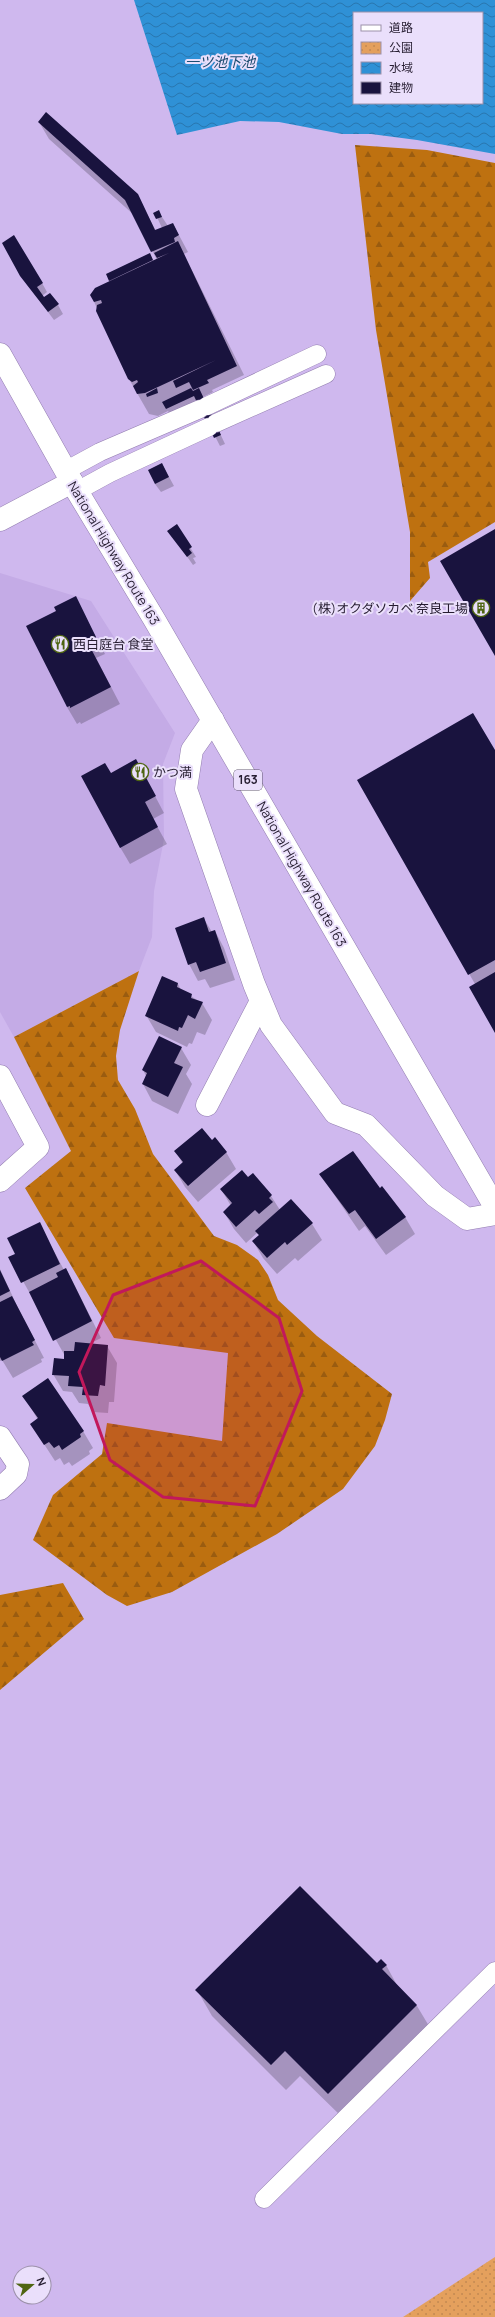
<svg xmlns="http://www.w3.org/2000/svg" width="495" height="2317" viewBox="0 0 495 2317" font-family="Manrope,'Noto Sans JP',sans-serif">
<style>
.built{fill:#c4abe6}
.forest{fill:url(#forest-firs)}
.park{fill:url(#park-dots)}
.water{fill:url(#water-waves);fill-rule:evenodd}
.shadow{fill:#0003}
.building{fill:#19133e}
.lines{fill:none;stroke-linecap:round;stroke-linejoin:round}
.service-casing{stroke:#927daf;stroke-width:19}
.minor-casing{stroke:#927daf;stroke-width:23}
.tertiary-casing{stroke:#927daf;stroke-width:23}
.trunk-casing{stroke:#927daf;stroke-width:23}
.service{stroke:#fff;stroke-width:18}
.minor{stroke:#fff;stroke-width:22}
.tertiary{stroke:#fff;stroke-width:22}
.trunk{stroke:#fff;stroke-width:22}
.marked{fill:#c2185b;fill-opacity:0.2;stroke:#c2185b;stroke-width:3;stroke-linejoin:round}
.labels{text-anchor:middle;stroke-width:4;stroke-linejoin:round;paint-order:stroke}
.shield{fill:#eadffb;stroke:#61576e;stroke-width:1}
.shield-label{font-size:12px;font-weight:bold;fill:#261d31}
.street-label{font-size:13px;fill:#261d31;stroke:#eadffb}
.poi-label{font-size:13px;fill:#261d31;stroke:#eadffb;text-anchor:start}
.water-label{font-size:14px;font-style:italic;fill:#1c4d71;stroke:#eadffb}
</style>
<defs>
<pattern id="forest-firs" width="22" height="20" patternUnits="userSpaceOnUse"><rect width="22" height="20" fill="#be7110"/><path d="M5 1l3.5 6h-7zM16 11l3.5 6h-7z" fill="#9a5c10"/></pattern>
<pattern id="park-dots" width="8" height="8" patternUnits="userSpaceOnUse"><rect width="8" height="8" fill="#e4a05d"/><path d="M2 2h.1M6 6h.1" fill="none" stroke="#c38951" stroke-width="1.8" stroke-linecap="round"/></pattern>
<pattern id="water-waves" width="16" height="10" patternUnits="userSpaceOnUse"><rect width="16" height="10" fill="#2f91d6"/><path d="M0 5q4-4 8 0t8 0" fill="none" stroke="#2876ae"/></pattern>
</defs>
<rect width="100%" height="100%" fill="#cfb8ee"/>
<path class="built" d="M0,573L91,601L175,733L163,764L164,839L154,891L152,937L139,971L14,1037L0,1012Z"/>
<path class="forest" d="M355,145L427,150L495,163V522L428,562L430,578L410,601V532L376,330Z
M139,971L120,1030L116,1056L118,1080L135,1109L153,1154L214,1236L237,1245L258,1260L268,1275L278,1300L317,1336L392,1394L385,1420L375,1446L343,1489L277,1534L172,1592L127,1606L107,1595L33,1540L53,1495L102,1454L107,1423L222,1441L228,1353L114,1338L25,1188L71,1151L14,1037Z
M63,1583L84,1619L0,1690V1595Z"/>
<path class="park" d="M495,2257V2317H403Z"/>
<path class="water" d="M134,0H495V154L417,140L371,134H342L279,122L240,121L177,135ZM354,13H482V103H354Z"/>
<path class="shadow" d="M39,122L137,195L156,231L162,228L155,213L158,211L168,226L173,224L188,252L184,254L244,375L212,390L213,392L203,397L225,444L220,446L199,405L172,418L168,411L158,416L149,414L129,379L91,295L110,282L107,274L149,254L154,261L157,260L134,215L49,139Z
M21,276L42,283L47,292L42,296L58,305L63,314L54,320Z
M162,464L174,486L161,492L155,484Z
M177,526L196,557L193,558L196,563L193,565L169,531Z
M75,598L105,654L96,658L120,704L81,724L80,722L77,724L67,707L57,611Z
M495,752V1031L475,984L358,780Z
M111,774L145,777L164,813L153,819L167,844L130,864L120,847Z
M204,919L212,932L215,931L224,948L235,980L210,988L205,979L198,981L189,964Z
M162,977L178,984L181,990L202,1003L212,1020L205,1035L197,1032L192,1044L189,1043L187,1047L156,1032L146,1015Z
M181,1048L191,1065L186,1074L192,1084L178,1114L152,1101L143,1084L146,1076L143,1070Z
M212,1141L226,1152L236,1169L198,1202L185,1187L175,1170L183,1164L176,1152Z
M253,1174L271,1196L280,1210L312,1224L322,1240L298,1261L295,1258L277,1274L263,1258L253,1241L259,1236L257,1233L246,1243L234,1229L224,1212L231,1206L221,1189L248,1178Z
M320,1174L379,1189L405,1217L415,1234L386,1255L365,1226L359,1231Z
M39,1223L64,1270L66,1269L75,1286L101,1338L89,1344L107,1346L117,1363L114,1402H109L108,1413L93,1412L88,1404L79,1403L72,1392L63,1391L53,1374L65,1360V1356L10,1258L16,1254Z
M0,1269L18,1308L44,1358L41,1359L42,1362L13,1378L2,1360L0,1361Z
M24,1396L83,1431L93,1448L89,1451L90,1454L72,1466L69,1462L64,1465L60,1458L55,1461L31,1424L38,1420Z
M377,1964L386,1965L398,1987L417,2006L432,2031L344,2119L300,2076L286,2090L212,2016L197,1990Z"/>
<path class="building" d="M46,112L138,194L155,230L173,223L179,235L174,238L175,242L151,252L125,200L38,122Z
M159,210L162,217L156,219L153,213Z
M14,235L43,283L37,287L44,297L50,293L59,304L48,312L20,276L2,243Z
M178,241L237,366L207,380L209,383L193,390L189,382L176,388L173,381L216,360L145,393L137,394L133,386L138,382L137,380L132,382L128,379L96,311L97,305L102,303L101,300L94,302L90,295L95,288L169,253L157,258L154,253Z
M150,253L153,260L109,281L106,274Z
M157,388L158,393L147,397L146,394Z
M191,388L193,391L199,388L221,435L214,438L194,396L166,409L162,402Z
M162,463L169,477L155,484L148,470Z
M177,524L192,547L189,549L192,553L187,557L167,531Z
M495,529V656L440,561Z
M76,596L96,637L87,641L111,687L70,708V706L67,707L26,626L56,611L54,607Z
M473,713L495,750V960L468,975L357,780Z
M136,759L156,796L145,802L158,827L120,848L81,776L105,763L111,773Z
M204,917L209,932L215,930L226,963L200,972L196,962L188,965L175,928Z
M495,972V1033L469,987Z
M162,976L178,983L177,987L192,994L191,998L203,1002L195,1019L188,1015L182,1028L179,1027L178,1031L145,1016Z
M159,1036L182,1047L174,1063L183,1067L168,1097L142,1084L147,1073L142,1070Z
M202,1128L212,1140L215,1137L227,1152L188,1186L174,1170L183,1162L174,1151Z
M353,1151L380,1188L382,1186L406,1217L376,1239L355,1210L349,1214L319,1174Z
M242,1170L248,1177L253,1173L272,1195L269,1198L273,1202L259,1214L255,1210L236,1227L223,1212L232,1203L220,1189Z
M291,1199L313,1223L287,1245L285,1242L267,1258L252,1241L259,1235L255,1231Z
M40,1222L60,1264L21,1283L8,1257L15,1254L7,1238Z
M66,1268L92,1321L53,1341L29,1292L58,1277L56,1273Z
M0,1270L10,1291L0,1296Z
M12,1296L35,1340L32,1342L34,1345L2,1361L0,1357V1302Z
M75,1342L108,1345L105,1386L100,1385L98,1396L82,1395L83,1387L68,1386L69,1376L52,1375L54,1358L64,1359V1351H74Z
M48,1378L84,1431L80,1434L81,1437L62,1450L59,1445L54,1448L49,1442L44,1445L30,1424L38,1418L22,1396Z
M300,1886L377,1963L381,1959L387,1965L382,1969L417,2005L328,2094L285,2051L271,2065L195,1990Z"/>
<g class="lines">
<defs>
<path id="service" d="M207,406L317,354
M216,423L326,374
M65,471L100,452L200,409
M77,491L110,473L209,427
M264,2199L495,1971"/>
<path id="minor" d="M213,720L192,750L186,789L254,984L271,1025L335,1113L366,1125L435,1196L467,1219L495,1214
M0,1076L38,1147L0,1181
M207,1105L261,1001
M0,1437L18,1464L16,1474L0,1489"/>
<path id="tertiary" d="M0,520L72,482"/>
<path id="trunk" d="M0,354L77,491L154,619L495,1207"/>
</defs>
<use href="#service" class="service-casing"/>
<use href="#minor" class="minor-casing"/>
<use href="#tertiary" class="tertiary-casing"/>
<use href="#trunk" class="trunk-casing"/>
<use href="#service" class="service"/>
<use href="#minor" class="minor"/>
<use href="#tertiary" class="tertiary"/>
<use href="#trunk" class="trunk"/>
</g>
<path class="marked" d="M201,1261L279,1318L302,1391L255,1506L163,1497L110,1460L79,1372L113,1295Z"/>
<defs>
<symbol id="building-ring" viewBox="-11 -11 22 22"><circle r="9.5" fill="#eadffb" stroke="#4f6512" stroke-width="1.5"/><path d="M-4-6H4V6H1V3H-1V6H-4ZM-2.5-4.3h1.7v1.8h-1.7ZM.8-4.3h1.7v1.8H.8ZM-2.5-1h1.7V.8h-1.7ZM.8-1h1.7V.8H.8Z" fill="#4f6512"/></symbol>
<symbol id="restaurant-ring" viewBox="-11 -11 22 22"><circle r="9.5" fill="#eadffb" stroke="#4f6512" stroke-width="1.5"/><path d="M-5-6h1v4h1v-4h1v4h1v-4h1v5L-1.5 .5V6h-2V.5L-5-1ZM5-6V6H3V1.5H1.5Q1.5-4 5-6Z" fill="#4f6512"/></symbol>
</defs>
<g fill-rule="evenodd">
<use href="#building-ring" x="471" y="598" width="20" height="20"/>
<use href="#restaurant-ring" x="50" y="634" width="20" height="20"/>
<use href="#restaurant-ring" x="130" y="762" width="20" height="20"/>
</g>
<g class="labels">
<rect class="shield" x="234" y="770" width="28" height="20" rx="3"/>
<g class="shield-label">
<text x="248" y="784">163</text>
</g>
<g class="street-label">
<text transform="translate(114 553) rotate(59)" y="5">National Highway Route 163</text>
<text transform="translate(302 874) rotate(60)" y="5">National Highway Route 163</text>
</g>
<g class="poi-label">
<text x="468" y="613" text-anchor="end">(株)オクダソカベ 奈良工場</text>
<text x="73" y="649">西白庭台 食堂</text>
<text x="153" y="777">かつ満</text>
</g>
<g class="water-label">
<text x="220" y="67">一ツ池下池</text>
</g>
</g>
<rect x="353" y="12" width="130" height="92" fill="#eadffb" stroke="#9c91aa"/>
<rect x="361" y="25" width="20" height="6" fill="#ffffff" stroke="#9c91aa"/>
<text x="389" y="32" font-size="12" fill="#261d31">道路</text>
<rect x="361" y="42" width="20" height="12" fill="url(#park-dots)" stroke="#9c91aa"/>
<text x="389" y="52" font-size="12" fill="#261d31">公園</text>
<rect x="361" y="62" width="20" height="12" fill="url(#water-waves)" stroke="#9c91aa"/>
<text x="389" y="72" font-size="12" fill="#261d31">水域</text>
<rect x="361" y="82" width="20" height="12" fill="#19133e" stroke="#9c91aa"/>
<text x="389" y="92" font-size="12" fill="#261d31">建物</text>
<g transform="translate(32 2285) rotate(70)"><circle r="19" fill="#eadffb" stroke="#9c91aa"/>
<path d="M0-3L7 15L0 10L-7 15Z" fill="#4f6512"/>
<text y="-6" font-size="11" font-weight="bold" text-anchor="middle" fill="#261d31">N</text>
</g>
</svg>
